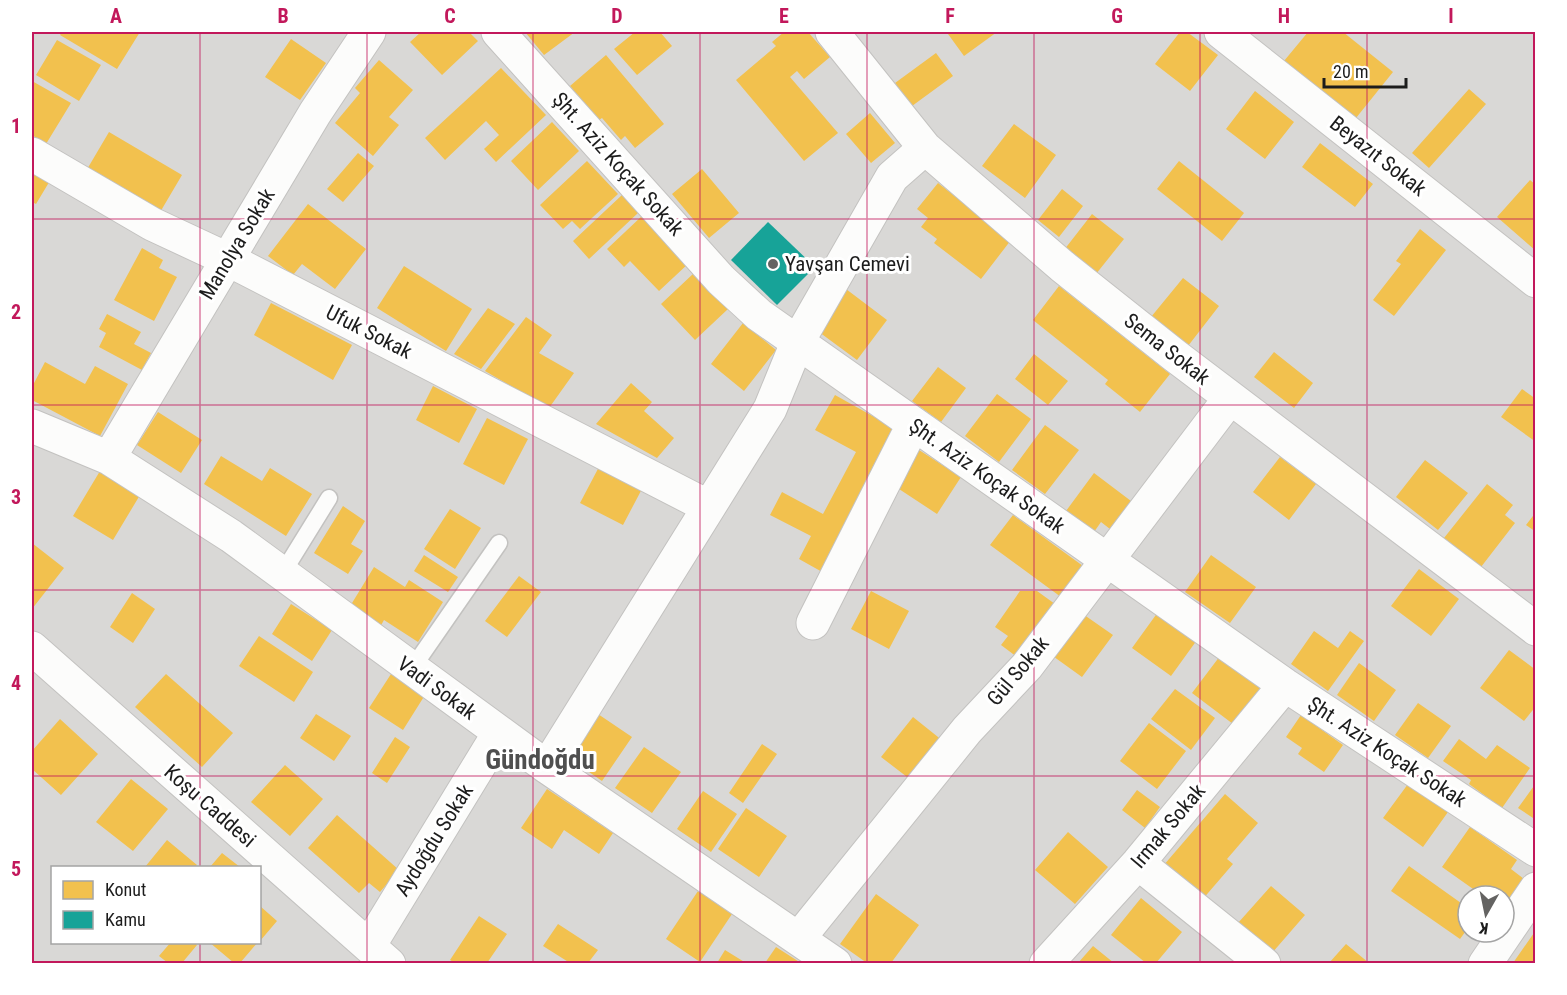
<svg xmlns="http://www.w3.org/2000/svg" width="1567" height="995" viewBox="0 0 1567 995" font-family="'Roboto Condensed',sans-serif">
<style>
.residential{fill:#d9d8d6;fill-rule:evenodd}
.homes{fill:#f2c14e}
.public{fill:#17a398}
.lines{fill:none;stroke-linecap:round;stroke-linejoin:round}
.service-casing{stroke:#c3c2c0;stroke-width:19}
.minor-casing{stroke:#c3c2c0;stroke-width:35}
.service{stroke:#fcfcfb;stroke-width:16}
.minor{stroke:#fcfcfb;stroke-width:33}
.grid{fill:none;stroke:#c2185b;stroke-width:1.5;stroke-opacity:0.55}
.poi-dot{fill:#646362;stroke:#fff;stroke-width:2}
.labels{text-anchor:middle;stroke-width:6;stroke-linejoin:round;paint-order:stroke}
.street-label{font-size:21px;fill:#1c1c1c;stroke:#fff}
.poi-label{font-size:21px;fill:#1c1c1c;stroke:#fff;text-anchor:start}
.district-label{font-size:27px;font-weight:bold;fill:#4f4f4f;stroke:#fff}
.neatline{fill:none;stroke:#c2185b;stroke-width:2}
.grid-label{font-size:20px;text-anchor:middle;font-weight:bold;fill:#c2185b}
</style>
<rect width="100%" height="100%" fill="#eae8e4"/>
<path class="residential" d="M32,32H1535V963H32ZM52,868H260V942H52ZM1468,896H1504V932H1468Z"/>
<path class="homes" d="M62,32H140L117,69L60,35Z
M421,32H469L478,41L442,75L410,42Z
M525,32H575L544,55Z
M635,32H660L672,46L637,75L614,49Z
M784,32H808L830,57L804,79L797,71L790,77L838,133L804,161L736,80L776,46L772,42Z
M952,32H997L964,56L948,34Z
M1180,32H1187L1218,55L1190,91L1155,64Z
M1308,32H1343L1393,72L1356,118L1284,61Z
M291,39L326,63L300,100L265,77Z
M57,40L101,65L79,101L36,75Z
M936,53L953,76L912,106L895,83Z
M606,55L664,124L635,148L625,136L621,140L602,118L599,120L570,86Z
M379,60L413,90L389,117L399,125L373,156L335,123L360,93L355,88Z
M501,68L546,115L496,162L484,149L499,135L486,121L445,160L425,138Z
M32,81L71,103L46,144L32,135Z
M1469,89L1486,104L1429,168L1412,153Z
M1255,91L1294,122L1265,159L1226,129Z
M870,113L895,143L871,163L846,134Z
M552,122L579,151L538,190L511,161Z
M1014,124L1056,155L1025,198L982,166Z
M109,132L182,175L159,214L86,171Z
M1320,143L1373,184L1355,207L1302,167Z
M358,153L374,166L343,202L327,189Z
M587,161L618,194L580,229L572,221L563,229L540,205Z
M1179,161L1244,213L1222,241L1157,189Z
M32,167L51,179L36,204L32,202Z
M702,169L739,213L709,238L672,194Z
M1530,180L1536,185V251L1497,217Z
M938,183L1011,240L981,279L934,243L937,239L921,227L928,218L917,209Z
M1062,189L1083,206L1059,237L1038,220Z
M622,195L638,213L589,259L573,241Z
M308,204L366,249L335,289L302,264L293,275L268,256Z
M1092,214L1124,239L1096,274L1064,250Z
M643,215L689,263L659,291L630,261L624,267L607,249Z
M1420,229L1446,250L1394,316L1373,300L1401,264L1396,261Z
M142,248L163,260L159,268L177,277L154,321L114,300Z
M404,266L472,309L446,351L377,308Z
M694,273L728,309L695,340L661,304Z
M1183,278L1219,306L1188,346L1151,317Z
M1059,286L1170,374L1140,412L1105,384L1108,380L1033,320Z
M846,289L887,320L857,360L819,332Z
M271,303L352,345L333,380L254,335Z
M488,308L515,324L481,369L454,354Z
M107,314L141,332L134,344L151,353L142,370L99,347L106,333L99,329Z
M526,317L552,335L539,353L574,373L549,408L485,371Z
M743,323L776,350L744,391L711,364Z
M1274,352L1313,383L1294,408L1254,377Z
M1034,354L1068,381L1048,405L1015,379Z
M45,362L85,384L95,366L128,384L100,436L32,400V387Z
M938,367L966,388L941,422L912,401Z
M631,383L652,402L644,411L674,438L657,458L596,424Z
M433,386L477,409L459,443L416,420Z
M1522,389L1536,399V442L1501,417Z
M997,394L1031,419L999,462L965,436Z
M835,395L894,428L872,468L878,472L824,573L799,559L811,536L770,515L782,492L823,514L856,452L815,430Z
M158,412L202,440L181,473L137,445Z
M487,418L528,439L504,485L463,464Z
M1045,425L1079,450L1045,494L1012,470Z
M919,450L961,477L937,514L899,489Z
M221,456L262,481L270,468L312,494L286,536L204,484Z
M1280,457L1316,484L1289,520L1253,492Z
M1425,460L1468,493L1438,530L1396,497Z
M600,465L643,487L623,525L580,503Z
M100,471L140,495L113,540L73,516Z
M1094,473L1131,501L1110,529L1101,522L1094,532L1066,511Z
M1487,484L1513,505L1505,515L1515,523L1481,567L1444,538Z
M343,506L365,521L351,544L363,551L348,574L314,553Z
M450,509L481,528L455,569L424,549Z
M1536,512V532L1526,525Z
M1013,515L1083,566L1061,597L990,545Z
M32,543L64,568L32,609Z
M424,555L458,577L448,592L414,571Z
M1211,555L1256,587L1230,623L1185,592Z
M374,567L405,587L409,580L443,602L418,642L384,620L380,627L349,608Z
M1419,569L1459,599L1431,636L1391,606Z
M519,576L541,592L507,637L485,621Z
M871,591L909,611L889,649L851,629Z
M1020,591H1037L1055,604L1017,657L1001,645L1008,636L995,627Z
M132,593L155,609L133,643L110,627Z
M291,604L332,630L312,661L272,634Z
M1080,612L1113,635L1082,677L1050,654Z
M1158,612L1197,640L1171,676L1132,648Z
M1314,631L1338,648L1350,631L1364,641L1328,691L1291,664Z
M259,636L313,672L294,702L239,666Z
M1509,650L1536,670V706L1524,721L1480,688Z
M1220,656L1261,687L1233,724L1192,693Z
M1359,663L1396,690L1374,721L1337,695Z
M166,674L233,733L202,767L135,707Z
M391,674L425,695L403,730L369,708Z
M1175,689L1215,718L1191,750L1151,719Z
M1418,703L1451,726L1428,758L1395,735Z
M316,714L351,736L334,761L300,738Z
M598,714L632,737L602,781L569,758Z
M1301,715L1343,745L1324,772L1298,754L1302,748L1286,737Z
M913,717L943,741L911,780L881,757Z
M60,719L98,754L61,795L32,769V751Z
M1149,723L1186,751L1157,789L1120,761Z
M395,737L410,747L387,783L372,773Z
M1459,739L1486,759L1497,745L1530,768L1502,808L1469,784L1471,780L1443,761Z
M762,744L777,754L743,803L729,793Z
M644,747L681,772L652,813L615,788Z
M285,765L323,799L290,836L251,802Z
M131,779L168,809L133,851L96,822Z
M1536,783V820L1518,808Z
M1408,784L1448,812L1423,847L1383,818Z
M547,789L613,833L599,854L564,830L552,849L521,828Z
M1137,790L1160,807L1145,828L1122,810Z
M703,791L737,814L711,852L677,829Z
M1225,794L1258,823L1227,859L1233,864L1202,900L1163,866Z
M746,808L787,836L759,877L718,849Z
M337,815L399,870L380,892L369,883L359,893L308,848Z
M1470,827L1517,860L1511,869L1524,879L1504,907V896H1483L1442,867Z
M1068,832L1108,867L1075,904L1035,870Z
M167,840L197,865L195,867H145Z
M222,853L240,867H210Z
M1409,866L1468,908V928L1460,939L1391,891Z
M1271,886L1305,915L1272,953L1238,923Z
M700,888L734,911L700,962L666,939Z
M876,894L919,925L891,963H867L840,944Z
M1141,898L1182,932L1156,963H1146L1111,935Z
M260,906L277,921L260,941Z
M479,916L507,934L487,963H455L450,960Z
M558,924L598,950L588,963H570L543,946Z
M1536,930V963H1513Z
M171,942H194L197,945L182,963H168L159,956Z
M209,942H258L240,963H234Z
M1346,944L1369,963H1329Z
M1093,946L1114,963H1078Z
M776,947L801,963H765Z
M725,950L746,963H717Z"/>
<path class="public" d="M768,222L815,267L777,305L731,260Z"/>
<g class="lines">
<defs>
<path id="service" d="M282,574L329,498
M411,670L499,543"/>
<path id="minor" d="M498,32L721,280L759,315L1285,685L1536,850
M832,32L925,148L1062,266L1174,355L1536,629
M1221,32L1536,281
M32,154L152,224L227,259L709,507
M32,426L109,458L231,536L547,767L835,964
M109,458L315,113L369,32
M813,623L913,425
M32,648L389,964
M547,767L770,409L797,343L892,177L925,148
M1138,863L1264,964
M799,938L967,730L1027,666L1230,398
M369,946L499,733
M1046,964L1138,863L1285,685
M1485,964L1536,889"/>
</defs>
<use href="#service" class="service-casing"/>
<use href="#minor" class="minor-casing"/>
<use href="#service" class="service"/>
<use href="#minor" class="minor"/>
</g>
<path class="grid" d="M200,32V868M367,32V964M533,32V964M700,32V964M867,32V964M1034,32V964M1200,32V964M1367,32V964M32,219H1536M32,405H1536M32,590H1536M32,776H1536M200,942V964"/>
<circle class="poi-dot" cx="773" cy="264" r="6"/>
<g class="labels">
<g class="street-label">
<text transform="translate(1378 156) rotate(38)" y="7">Beyazıt Sokak</text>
<text transform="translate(618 164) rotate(48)" y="7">Şht. Aziz Koçak Sokak</text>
<text transform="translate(237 244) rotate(-59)" y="7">Manolya Sokak</text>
<text transform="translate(369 332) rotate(27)" y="7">Ufuk Sokak</text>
<text transform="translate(1167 349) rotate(38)" y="7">Sema Sokak</text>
<text transform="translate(987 476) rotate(35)" y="7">Şht. Aziz Koçak Sokak</text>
<text transform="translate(1018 671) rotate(-50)" y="7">Gül Sokak</text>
<text transform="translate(437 688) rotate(36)" y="7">Vadi Sokak</text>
<text transform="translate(1387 752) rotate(33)" y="7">Şht. Aziz Koçak Sokak</text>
<text transform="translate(210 806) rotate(41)" y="7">Koşu Caddesi</text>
<text transform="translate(1168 826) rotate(-50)" y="7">Irmak Sokak</text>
<text transform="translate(434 840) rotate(-58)" y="7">Aydoğdu Sokak</text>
</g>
<g class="poi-label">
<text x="785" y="271">Yavşan Cemevi</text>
</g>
<g class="district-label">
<text x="540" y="769">Gündoğdu</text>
</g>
</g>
<rect width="1567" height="995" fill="none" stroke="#ffffff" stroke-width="66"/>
<rect x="51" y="866" width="210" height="78" fill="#ffffff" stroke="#a4a4a4" stroke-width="1.5"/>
<rect x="63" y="881" width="30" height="18" fill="#f2c14e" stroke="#a4a4a4" stroke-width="1.5"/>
<text x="105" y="896" font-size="18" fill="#1c1c1c">Konut</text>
<rect x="63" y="911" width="30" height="18" fill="#17a398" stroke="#a4a4a4" stroke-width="1.5"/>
<text x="105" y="926" font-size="18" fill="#1c1c1c">Kamu</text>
<g transform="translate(1486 914) rotate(189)"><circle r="28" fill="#ffffff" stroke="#a4a4a4" stroke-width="1.5"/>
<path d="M0-4.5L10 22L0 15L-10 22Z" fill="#646362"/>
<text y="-9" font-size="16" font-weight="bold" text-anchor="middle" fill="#1c1c1c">K</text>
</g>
<path d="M1324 78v9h82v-9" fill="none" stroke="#1c1c1c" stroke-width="3"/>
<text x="1333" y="78" font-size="18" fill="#1c1c1c" stroke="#ffffff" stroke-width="4.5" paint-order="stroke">20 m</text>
<rect x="33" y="33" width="1501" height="929" class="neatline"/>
<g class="grid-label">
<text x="116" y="23">A</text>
<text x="283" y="23">B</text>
<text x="450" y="23">C</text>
<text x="617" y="23">D</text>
<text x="784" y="23">E</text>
<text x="950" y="23">F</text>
<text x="1117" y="23">G</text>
<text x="1284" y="23">H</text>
<text x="1451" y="23">I</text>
<text x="16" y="133">1</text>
<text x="16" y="319">2</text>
<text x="16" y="504">3</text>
<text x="16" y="690">4</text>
<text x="16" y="876">5</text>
</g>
</svg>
